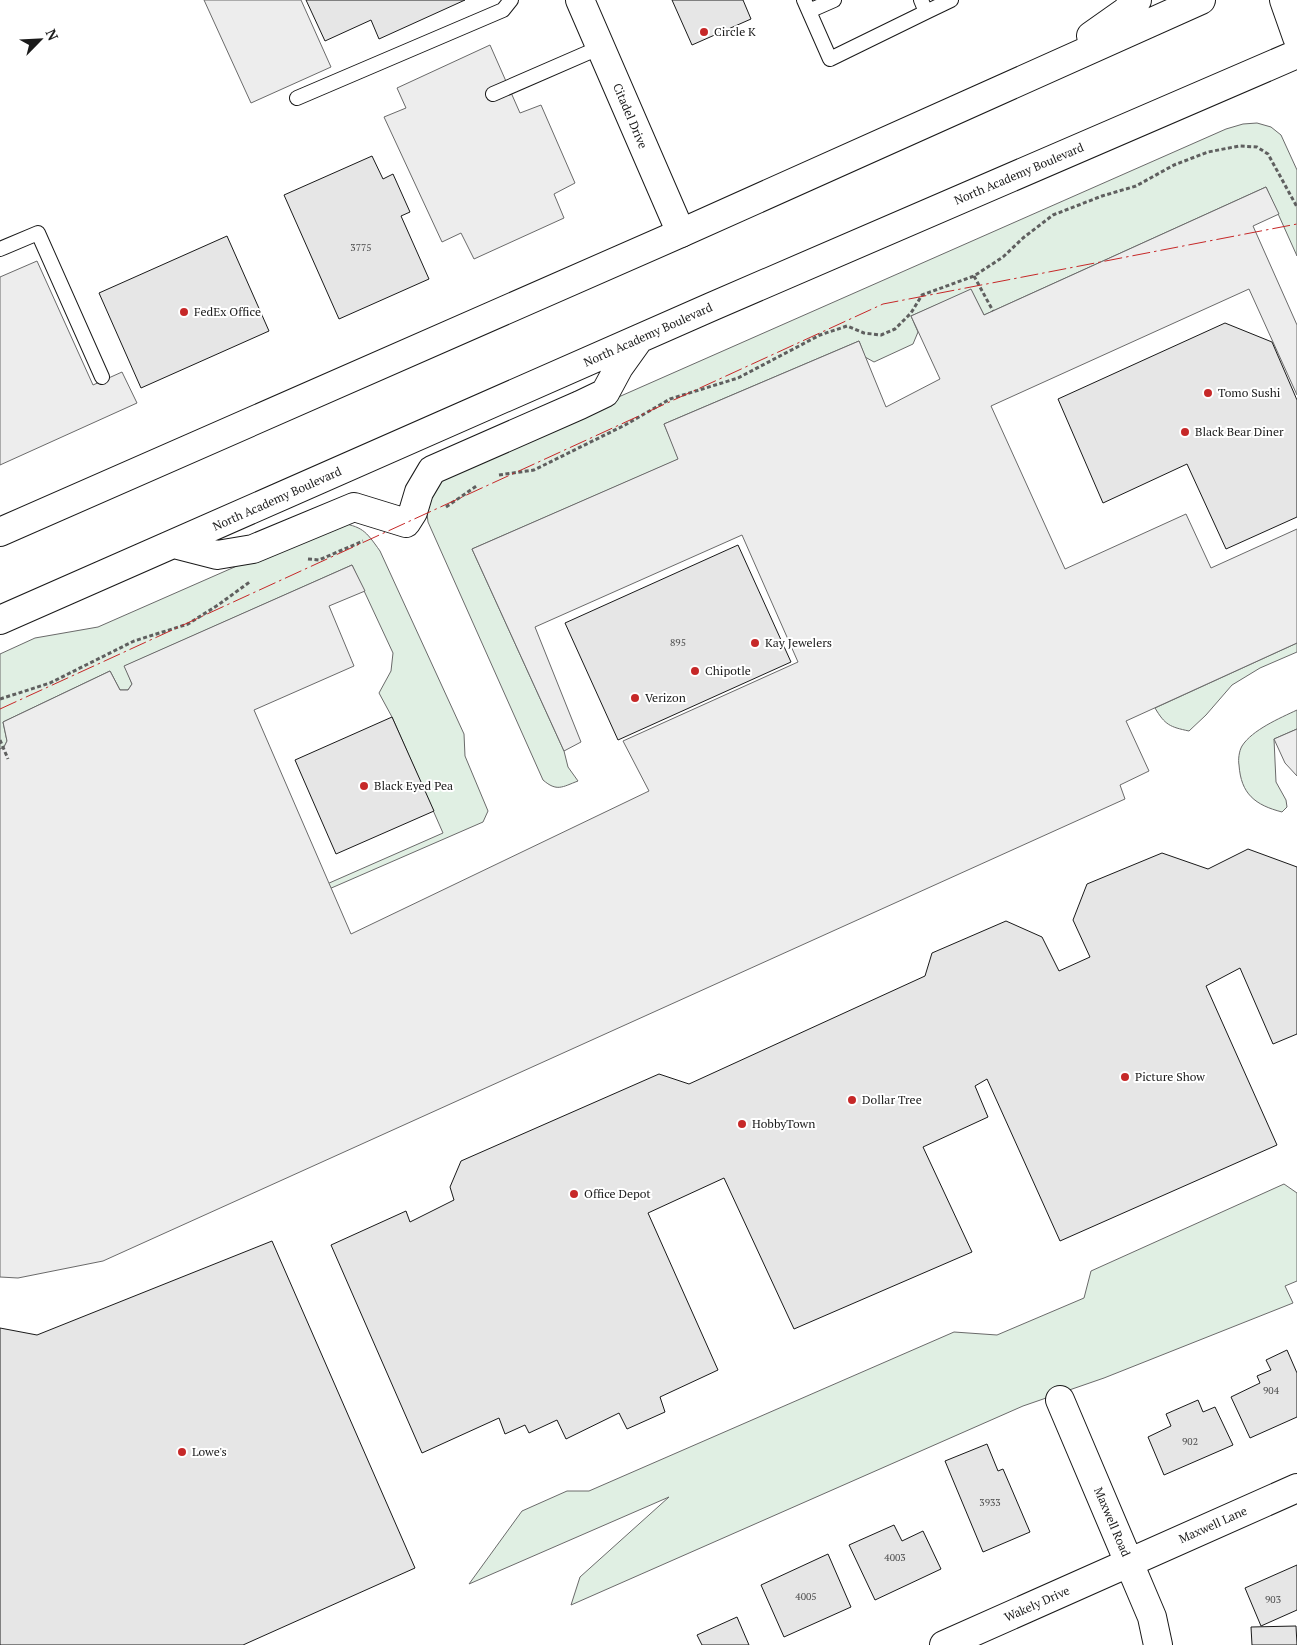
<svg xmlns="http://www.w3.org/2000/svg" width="1297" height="1645" viewBox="0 0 1297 1645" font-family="'PT Serif',serif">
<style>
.green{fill:#e0efe3;stroke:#6a6a6a}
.parking{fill:#ededed;stroke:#6a6a6a}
.building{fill:#e6e6e6;stroke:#1a1a1a}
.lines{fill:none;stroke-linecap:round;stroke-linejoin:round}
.service-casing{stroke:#1a1a1a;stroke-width:16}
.minor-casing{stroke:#1a1a1a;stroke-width:30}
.secondary-casing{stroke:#1a1a1a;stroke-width:30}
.trunk-casing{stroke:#1a1a1a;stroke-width:30}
.path{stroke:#5f5f5f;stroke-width:3;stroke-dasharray:4 2.5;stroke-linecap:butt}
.service{stroke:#fff;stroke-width:14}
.minor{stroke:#fff;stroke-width:28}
.secondary{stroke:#fff;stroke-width:28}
.trunk{stroke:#fff;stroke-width:28}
.power{stroke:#c62828;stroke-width:1;stroke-dasharray:18 4 2.5 4;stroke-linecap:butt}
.poi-dot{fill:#c62828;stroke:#fff;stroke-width:2}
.labels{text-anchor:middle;stroke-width:4;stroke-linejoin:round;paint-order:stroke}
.number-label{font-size:10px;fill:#4d4d4d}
.poi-label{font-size:12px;fill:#1a1a1a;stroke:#fff;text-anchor:start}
.street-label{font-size:12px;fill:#1a1a1a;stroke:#fff}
</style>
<rect width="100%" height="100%" fill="#fff"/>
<path class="green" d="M1257,123L1271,127L1281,135L1297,170V256L1266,187L984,315L971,290L911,316L918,332L913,344L874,362L865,357L859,341L664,424L679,459L472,549L564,751L568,767L578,781C562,787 557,792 543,780L428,522L426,506L444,474L1226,129L1243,124Z
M337,522C363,527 365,530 380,551L464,734L465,756L488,811L483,822L313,896L311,891L443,833L392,717L379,693L391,671L393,653L352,565L125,666L132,684L128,690H120L110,671L3,722L7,741L4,747L0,749V654L35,638L98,627Z
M1297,643V652L1260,668L1232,685L1206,715L1189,731C1170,727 1165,725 1155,708Z
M1297,710V729L1274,739L1276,782L1286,800L1287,807L1282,812C1255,805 1241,794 1239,765C1238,760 1239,751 1242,746C1252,730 1280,718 1297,710Z
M1284,1184L1297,1193V1281L1285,1286L1293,1303L1104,1378L1023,1406L571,1605L580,1577L669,1497L469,1584L522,1511L567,1491H589L954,1332L997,1335L1084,1298L1091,1271Z"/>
<path class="parking" d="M204,0H301L331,67L251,103Z
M490,45L520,113L541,105L575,183L554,194L564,218L474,259L461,233L442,242L384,117L406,108L397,88Z
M1266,187L1279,214L1253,226L1297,325V395L1249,289L991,406L1065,569L1186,514L1211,568L1297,529V643L1126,721L1149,771L1120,785L1125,799L103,1261L18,1278L0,1277V749L4,747L7,741L3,722L110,671L120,690H128L132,684L124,666L352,565L365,591L329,606L354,666L254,710L351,934L649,791L623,741L798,662L742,535L535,627L581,742L564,751L472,549L678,459L664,424L859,341L886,407L940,379L911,316L971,289L984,315Z
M37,261L93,385L122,372L137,403L0,465V277Z
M1297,729V776L1285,763L1274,739Z"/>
<path class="building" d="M306,0H465L379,39L371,20L325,41Z
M672,0H743L751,19L692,45Z
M372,156L383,179L393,174L410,212L401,216L429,279L339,319L284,195Z
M227,236L269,331L141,388L99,293Z
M1225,323L1272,342L1297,400V517L1226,549L1187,464L1103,503L1058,399Z
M738,545L791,662L618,740L565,623Z
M392,717L434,811L336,854L295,760Z
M1248,849L1297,867V1034L1273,1044L1240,968L1206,986L1277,1145L1060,1241L987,1079L975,1086L988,1117L923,1147L972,1252L794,1329L724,1178L648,1213L718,1370L660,1397L665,1412L627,1429L619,1413L566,1439L557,1420L529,1433L525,1425L505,1434L499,1418L422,1453L331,1245L406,1211L410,1222L454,1200L450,1187L461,1161L659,1074L689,1084L925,976L932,953L1006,921L1042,937L1059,971L1090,957L1073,920L1087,884L1162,853L1208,869Z
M272,1241L415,1568L243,1645H0V1328L37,1335Z
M1287,1350L1297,1373V1417L1250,1438L1231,1397L1260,1383L1257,1376L1271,1370L1266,1360Z
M1198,1400L1203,1412L1215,1407L1233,1445L1164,1475L1148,1437L1171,1426L1166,1414Z
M987,1444L998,1471L1003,1469L1030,1532L983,1552L945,1461Z
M894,1525L902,1541L923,1531L941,1569L875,1600L849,1545Z
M828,1554L851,1607L784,1637L761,1585Z
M1297,1565V1610L1261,1626L1245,1588Z
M737,1617L749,1645H702L697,1635Z
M1296,1626L1297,1645H1252L1251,1627Z"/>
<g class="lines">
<defs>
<path id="service" d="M804,0L830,59L926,12L921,0
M809,11L834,0
M926,12L951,0
M493,94L601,47
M297,98L503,10L511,0
M0,249L38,233L102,377"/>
<path id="minor" d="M580,0L681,233
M1060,1400L1152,1617L1158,1645
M944,1645L1297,1488"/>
<path id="secondary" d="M1284,0L1297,37"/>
<path id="trunk" d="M1091,36L1125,12L1137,0
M0,532L681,233L1201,0
M174,544L217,555L253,549L354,507L406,523L413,512L419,492L432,470L580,405L605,393L619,367L639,339
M0,620L711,307L1297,54"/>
</defs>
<use href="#service" class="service-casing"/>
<use href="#minor" class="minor-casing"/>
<use href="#secondary" class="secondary-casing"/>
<use href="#trunk" class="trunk-casing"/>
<path class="path" d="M974,276L993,311
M499,475L534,470L625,425L670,399L738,378L820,335L847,326L864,333L881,335L895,329L911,313L922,295L974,276L1003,257L1023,238L1053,215L1102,196L1136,186L1174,165L1208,152L1239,146L1257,147L1268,154L1297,207
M446,507L478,485
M308,559L319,560L363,541
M0,699L50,683L134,641L188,624L218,605L251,581
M0,740L8,759"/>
<use href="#service" class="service"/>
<use href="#minor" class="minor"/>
<use href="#secondary" class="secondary"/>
<use href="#trunk" class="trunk"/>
<path class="power" d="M0,709L883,304L1297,224"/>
</g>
<g class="poi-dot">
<circle cx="704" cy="32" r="5"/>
<circle cx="184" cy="312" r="5"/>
<circle cx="1208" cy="393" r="5"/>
<circle cx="1185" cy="432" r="5"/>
<circle cx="755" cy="643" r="5"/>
<circle cx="695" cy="671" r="5"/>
<circle cx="635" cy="698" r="5"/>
<circle cx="364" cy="786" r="5"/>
<circle cx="1125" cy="1077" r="5"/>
<circle cx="852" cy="1100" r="5"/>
<circle cx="742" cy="1124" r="5"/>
<circle cx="574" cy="1194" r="5"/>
<circle cx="182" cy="1452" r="5"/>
</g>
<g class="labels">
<g class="number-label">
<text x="361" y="251">3775</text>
<text x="678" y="646">895</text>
<text x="1271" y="1394">904</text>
<text x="1190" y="1445">902</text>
<text x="990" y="1506">3933</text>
<text x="895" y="1561">4003</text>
<text x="806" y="1600">4005</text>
<text x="1273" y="1603">903</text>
</g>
<g class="poi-label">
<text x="714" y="36">Circle K</text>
<text x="194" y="316">FedEx Office</text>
<text x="1218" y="397">Tomo Sushi</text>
<text x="1195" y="436">Black Bear Diner</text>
<text x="765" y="647">Kay Jewelers</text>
<text x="705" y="675">Chipotle</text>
<text x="645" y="702">Verizon</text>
<text x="374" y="790">Black Eyed Pea</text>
<text x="1135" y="1081">Picture Show</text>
<text x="862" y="1104">Dollar Tree</text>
<text x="752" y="1128">HobbyTown</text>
<text x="584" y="1198">Office Depot</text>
<text x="192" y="1456">Lowe's</text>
</g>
<g class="street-label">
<text transform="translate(630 116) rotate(67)" y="4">Citadel Drive</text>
<text transform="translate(1019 174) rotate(-23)" y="4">North Academy Boulevard</text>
<text transform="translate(648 335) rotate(-24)" y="4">North Academy Boulevard</text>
<text transform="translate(277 499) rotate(-24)" y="4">North Academy Boulevard</text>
<text transform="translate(1112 1522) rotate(67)" y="4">Maxwell Road</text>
<text transform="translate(1213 1525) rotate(-24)" y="4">Maxwell Lane</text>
<text transform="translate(1037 1604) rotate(-24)" y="4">Wakely Drive</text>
</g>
</g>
<g transform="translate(40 40) rotate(66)" stroke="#ffffff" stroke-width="4" paint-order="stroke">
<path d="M0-4L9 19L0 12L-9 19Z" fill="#1a1a1a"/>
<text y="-8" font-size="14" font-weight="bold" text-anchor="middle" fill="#1a1a1a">N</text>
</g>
</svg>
